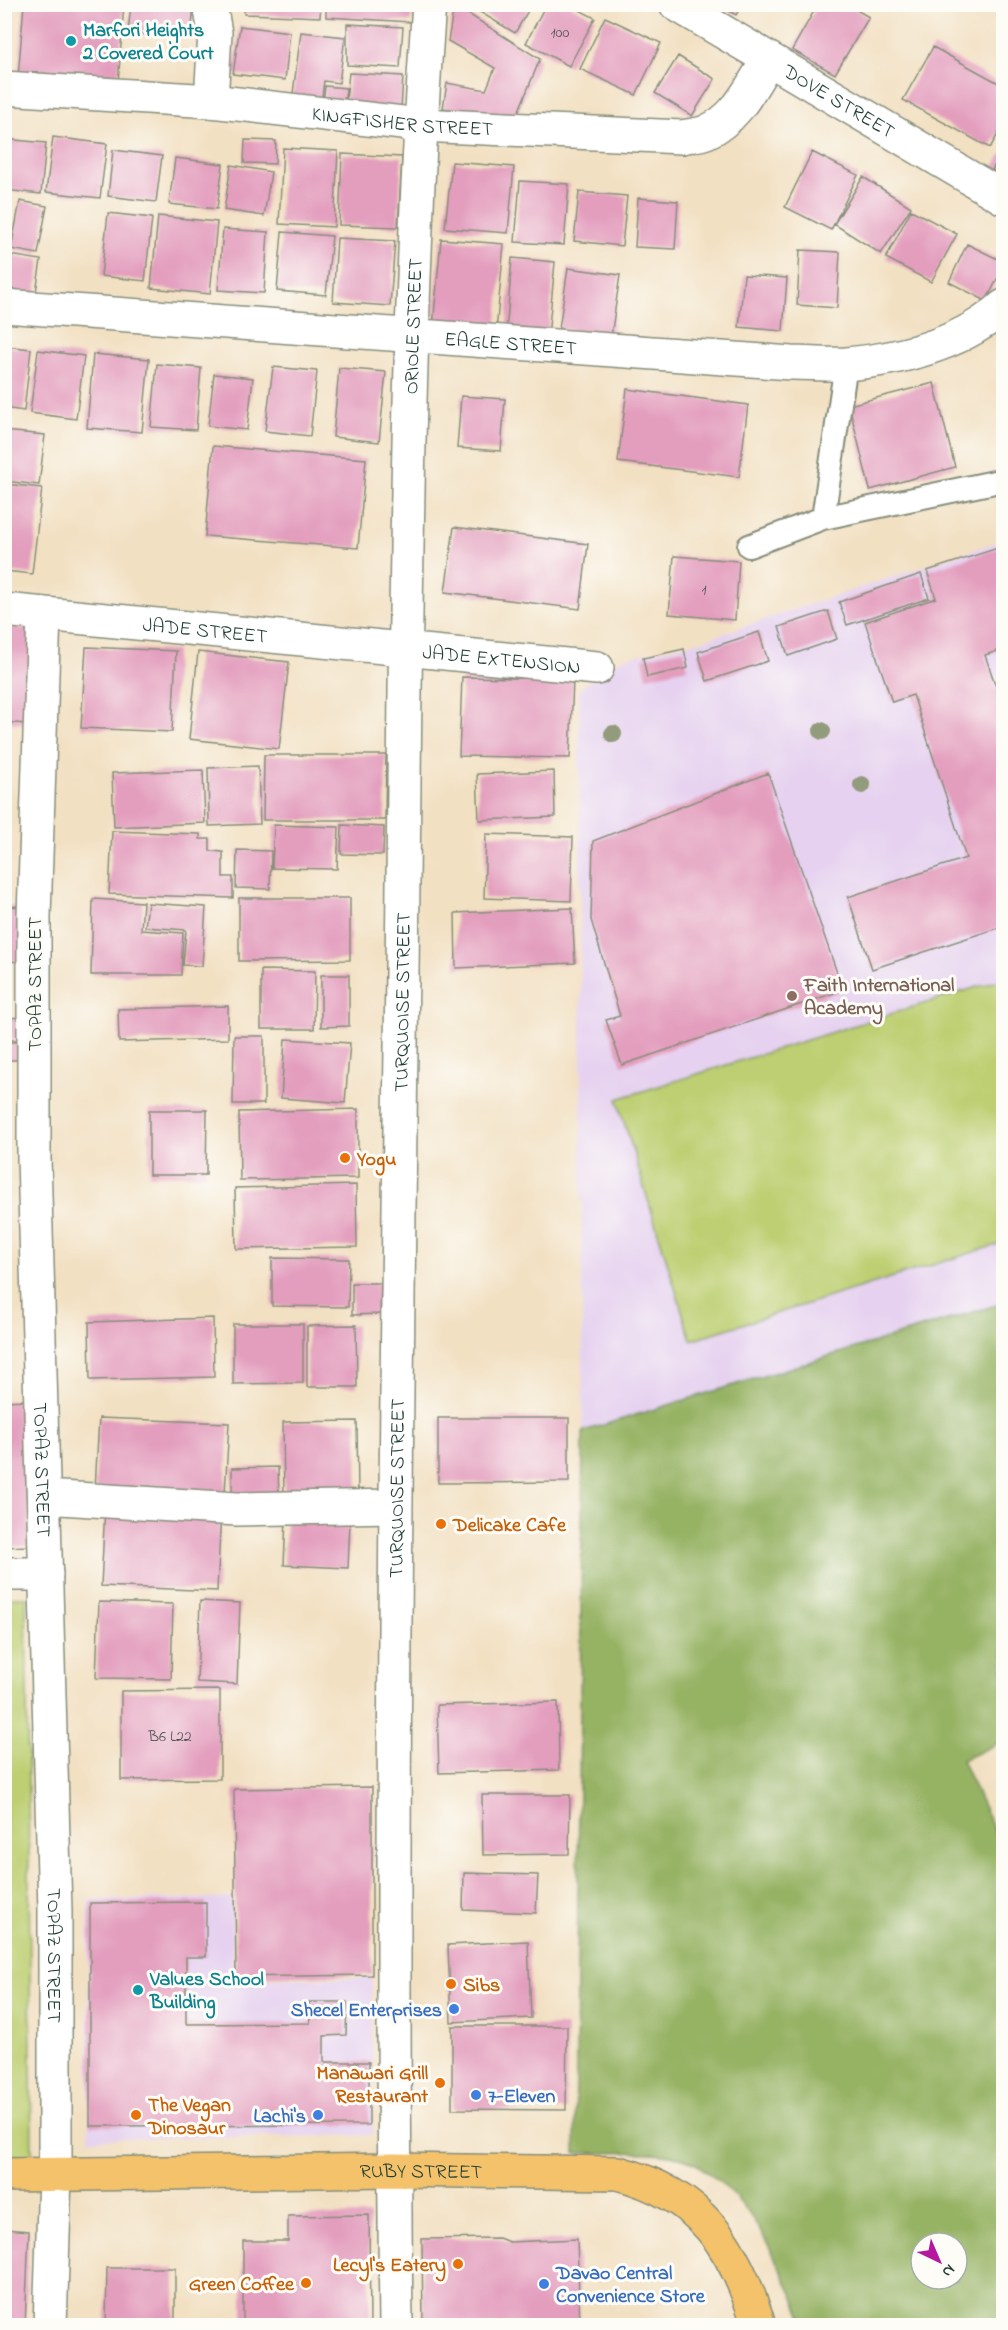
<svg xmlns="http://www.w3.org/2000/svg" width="1008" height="2330" viewBox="0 0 1008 2330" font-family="'Indie Flower',sans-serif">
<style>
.built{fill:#e6d2f0}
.green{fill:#bdcf72;stroke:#6e8653;stroke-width:1.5}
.forest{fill:#96b264;stroke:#5a784c;stroke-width:1.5;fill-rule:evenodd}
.building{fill:#e39dbd}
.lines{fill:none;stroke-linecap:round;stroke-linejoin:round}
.service-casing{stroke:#888e7b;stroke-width:26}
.minor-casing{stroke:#888e7b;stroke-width:36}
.primary-casing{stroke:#888e7b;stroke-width:36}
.service{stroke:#fff;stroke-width:22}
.minor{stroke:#fff;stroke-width:33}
.primary{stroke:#f3c26a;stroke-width:33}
.tree{fill:#939b7d}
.culture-dot{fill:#0f9aa8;stroke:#fdfcf7;stroke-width:2}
.education-dot{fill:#8d6e63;stroke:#fdfcf7;stroke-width:2}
.food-dot{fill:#e8710a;stroke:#fdfcf7;stroke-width:2}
.shop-dot{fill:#3f7fe0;stroke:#fdfcf7;stroke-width:2}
.labels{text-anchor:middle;stroke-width:6;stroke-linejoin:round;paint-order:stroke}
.number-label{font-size:16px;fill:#505556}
.culture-label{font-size:20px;font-weight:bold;fill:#0d838f;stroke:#fdfcf7;text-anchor:start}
.street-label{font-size:20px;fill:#1f3d34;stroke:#fdfcf7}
.education-label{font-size:20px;font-weight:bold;fill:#785e54;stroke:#fdfcf7;text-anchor:start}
.food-label{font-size:20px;font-weight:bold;fill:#c56008;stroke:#fdfcf7;text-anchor:start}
.shop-label{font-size:20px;font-weight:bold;fill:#366cbe;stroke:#fdfcf7;text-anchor:end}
</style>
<rect width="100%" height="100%" fill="#fdfcf7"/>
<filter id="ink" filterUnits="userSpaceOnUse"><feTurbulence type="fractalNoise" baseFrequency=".0167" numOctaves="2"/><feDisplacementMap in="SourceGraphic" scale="12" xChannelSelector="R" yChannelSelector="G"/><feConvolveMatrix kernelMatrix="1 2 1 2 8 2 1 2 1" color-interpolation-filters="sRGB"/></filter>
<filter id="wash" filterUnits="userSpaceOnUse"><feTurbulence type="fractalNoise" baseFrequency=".008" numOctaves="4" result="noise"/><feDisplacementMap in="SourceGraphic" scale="24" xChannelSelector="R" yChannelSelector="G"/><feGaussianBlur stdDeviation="1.35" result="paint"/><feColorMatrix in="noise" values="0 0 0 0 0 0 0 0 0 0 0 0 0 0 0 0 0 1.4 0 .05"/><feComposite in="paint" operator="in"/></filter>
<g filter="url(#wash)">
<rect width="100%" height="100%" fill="#f2e0c2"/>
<path class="built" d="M1003,540V1303L583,1431L579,689L623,658L698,642Z
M232,1898L233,1979L372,1978L373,2135L89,2139L88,1900Z"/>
<path class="green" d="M1003,979V1243L691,1340L617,1099Z
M5,1597H26L32,2156H5Z"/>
<path class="forest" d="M1003,1303V1741L962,1760L1003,1850V2325H806C781,2271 759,2208 708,2173C702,2168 696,2163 689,2160C656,2148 610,2154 575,2153L583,1431ZM921,2243H957V2279H921Z"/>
<g id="blocks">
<path class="building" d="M24,4H124L118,84L18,78Z
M131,4H194L191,38L128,33Z
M244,4H321L320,17L244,14Z
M326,4H412L411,22L326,17Z
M475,4H532L515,33L473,8Z
M546,4H568L595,18L569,66L526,43Z
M717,4H743L736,15Z
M818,4H846L869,17L835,74L792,50Z
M454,5L540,59L515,120L443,108L447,83L486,90L495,68L448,41Z
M605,17L661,43L636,95L580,69Z
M347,24L403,27L400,68L347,65Z
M240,26L290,32L285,80L233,74Z
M301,32L345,37L339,83L324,81L321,104L292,101Z
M933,47L1004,86V124L990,148L903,100Z
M678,56L715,79L692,116L655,93Z
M349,73L403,76L401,111L345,109Z
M325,86L346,88L343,115L322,112Z
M53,137L107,144L100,198L46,192Z
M4,139L46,143L41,194L4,190Z
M245,140L276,141L275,164L244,163Z
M283,148L338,151L334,227L279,224Z
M113,150L162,156L156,202L108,196Z
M1004,150V177L992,170Z
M812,152L858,175L831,230L785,207Z
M342,154L402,157L398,227L339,225Z
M175,158L223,164L217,209L169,204Z
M452,162L514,167L508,233L445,228Z
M231,165L271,172L264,216L224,210Z
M863,177L911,207L881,254L834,224Z
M520,181L569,184L564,245L515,242Z
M579,192L627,196L622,246L574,241Z
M638,198L678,201L675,249L635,247Z
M20,201L47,206L38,254L11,249Z
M911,210L957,234L931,282L886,258Z
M108,213L152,218L145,281L101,276Z
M158,216L217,222L210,294L151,288Z
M223,229L268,232L264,293L218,290Z
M282,232L332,236L326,295L277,291Z
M337,238L395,241L390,306L333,302Z
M441,239L504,244L496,332L433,327Z
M967,244L1004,262V266L986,301L949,282Z
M800,250L840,252L837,308L797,305Z
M4,254L41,260L35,299L4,295Z
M512,258L555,262L548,338L506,335Z
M568,268L620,275L611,337L559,329Z
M744,275L787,278L783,331L739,327Z
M4,346L31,349L24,411L4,408Z
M38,350L84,356L76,419L30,413Z
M93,354L149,359L142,432L87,428Z
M157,364L201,368L196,430L151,427Z
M273,367L317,371L310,436L265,431Z
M339,368L386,372L379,442L333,437Z
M214,374L253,378L247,430L208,426Z
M934,383L955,467L870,490L849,405Z
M627,389L748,405L739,477L618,462Z
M461,396L505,399L501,451L457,448Z
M4,431L45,435L39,485L4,481Z
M213,446L366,459L358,548L205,536Z
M5,484L42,488L32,574L5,571Z
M454,527L588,544L580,609L445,592Z
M1004,546V649L985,655L1004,710V926L872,969L848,897L966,858L913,695L892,702L865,622L936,598L927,571Z
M674,556L739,561L735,620L669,614Z
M921,574L929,598L847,625L839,602Z
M828,611L837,639L788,656L779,627Z
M4,626L36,629L26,724L4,722Z
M759,632L768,661L707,681L698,652Z
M86,647L176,651L172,732L81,728Z
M684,649L688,668L647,677L643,658Z
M198,652L289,662L279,749L189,739Z
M462,677L573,679L570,758L459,756Z
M264,755H386L385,820H263Z
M258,766L260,824L209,826L208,768Z
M203,770L205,823L114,827L112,773Z
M554,771L555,817L479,820L477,774Z
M768,773L843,990L622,1065L606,1020L620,1016L591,920L593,841Z
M274,825L339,827L337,869L272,868Z
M342,825L384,827L383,855L341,854Z
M112,831L200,834V839H210V851L223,852V877H233V898L109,894Z
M486,834L573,837L571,901L484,898Z
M237,850L271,851L270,889L236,888Z
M239,898H350V960L239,961Z
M93,899L143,902L141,930L183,933L181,975H91Z
M148,903L206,907L202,966L183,965L186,930L145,927Z
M4,906L26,907L23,962L4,961Z
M572,908L575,963L456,968L455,913Z
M261,970L315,971L314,1029H261Z
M321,975H349V1026L321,1027Z
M228,1006V1039L119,1042L118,1009Z
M31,1017V1040H4V1018Z
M234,1036H264V1104H233Z
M285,1039L350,1043L345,1103L281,1098Z
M4,1042H32V1060H4Z
M358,1109V1178L240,1180L239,1112Z
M149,1110H207L206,1175H149Z
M356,1185L357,1247L236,1249L235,1188Z
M272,1258L349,1259L348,1307L272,1306Z
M352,1283H381L380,1314L352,1315Z
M213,1318L214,1377L90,1380L89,1322Z
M233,1324H303V1383L233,1384Z
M356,1325L357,1387H307V1326Z
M26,1400L30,1546L4,1547V1401Z
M99,1418L229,1423L225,1494L95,1489Z
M438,1418H569V1482L438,1483Z
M357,1421L358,1497H284L283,1422Z
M278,1467L279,1498L232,1499V1468Z
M105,1506L221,1511L217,1591L101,1586Z
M286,1518L350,1521L348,1568L284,1565Z
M200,1601L240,1603L237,1684L197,1682Z
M99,1602L173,1604L171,1679L96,1678Z
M220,1690V1779L121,1780V1691Z
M558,1702L559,1770L439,1773L437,1705Z
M372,1787V1975L236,1977L234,1789Z
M482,1795H570L569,1854L483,1855Z
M464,1873L538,1875L536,1913L463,1910Z
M206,1902V1957H186V2024L310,2023L309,2002H347L346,2035L324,2036V2062H369V2125L90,2126V1903Z
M528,1941L531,2018L451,2022L448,1945Z
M452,2026H567L566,2110L452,2109Z
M369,2215L370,2326H243V2241H288V2216Z
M4,2229L29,2231L25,2326H4Z
M499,2238L509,2242L577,2239L580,2326H423L422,2239Z
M107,2268H175V2326H106Z"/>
</g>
</g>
<g filter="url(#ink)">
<use href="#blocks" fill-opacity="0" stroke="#888e7b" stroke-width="1.5"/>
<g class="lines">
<defs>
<path id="service" d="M823,518L846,364
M749,546L823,518L1004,480"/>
<g id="minor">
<path d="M210,4L215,33L211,101"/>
<path id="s1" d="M676,4L1004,198"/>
<path id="s2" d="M4,88L211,101L420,125L682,137C690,135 699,135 706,132C737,119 751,87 768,60"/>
<path id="s3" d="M4,306L791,363C809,363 828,365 846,364C901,359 962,344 1004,306"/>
<path id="s4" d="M4,610L597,668"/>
<path id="s5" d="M44,614L34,917V1158L55,1911V2175L50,2326"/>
<path d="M44,1497L237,1509L395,1506"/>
<path d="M4,1574H46"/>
<path id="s6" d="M396,2326C391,1874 396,1423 402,972C406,650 405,326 429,4"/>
</g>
<g id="primary">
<path id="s7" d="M4,2175L394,2170L618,2173C702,2195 735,2247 759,2326"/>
</g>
</defs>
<use href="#service" class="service-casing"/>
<use href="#minor" class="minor-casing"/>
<use href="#primary" class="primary-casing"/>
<use href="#service" class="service"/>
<use href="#minor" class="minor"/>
<use href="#primary" class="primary"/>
</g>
<g class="tree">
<circle cx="822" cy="731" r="9"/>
<circle cx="613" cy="734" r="9"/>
<circle cx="862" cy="785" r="9"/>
</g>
</g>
<g class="culture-dot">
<circle cx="71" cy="41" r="6"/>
<circle cx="138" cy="1990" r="6"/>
</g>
<circle class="education-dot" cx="792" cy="996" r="6"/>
<g class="food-dot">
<circle cx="345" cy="1158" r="6"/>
<circle cx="441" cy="1524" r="6"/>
<circle cx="451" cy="1984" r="6"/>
<circle cx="440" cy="2083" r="6"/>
<circle cx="136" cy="2115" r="6"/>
<circle cx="458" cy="2264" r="6"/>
<circle cx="306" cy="2283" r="6"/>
</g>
<g class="shop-dot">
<circle cx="454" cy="2009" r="6"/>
<circle cx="476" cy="2095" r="6"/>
<circle cx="318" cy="2115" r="6"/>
<circle cx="544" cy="2284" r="6"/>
</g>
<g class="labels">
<g class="number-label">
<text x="560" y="37">100</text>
<text x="704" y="594">1</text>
<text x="170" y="1741">B6 L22</text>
</g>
<g class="culture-label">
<text x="83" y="36">Marfori Heights<tspan x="83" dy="23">2 Covered Court</tspan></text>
<text x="150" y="1985">Values School<tspan x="150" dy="23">Building</tspan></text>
</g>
<g class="street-label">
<text dy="7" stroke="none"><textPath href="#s1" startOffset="190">DOVE STREET</textPath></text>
<text dy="7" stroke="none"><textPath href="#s2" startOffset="400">KINGFISHER STREET</textPath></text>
<text dy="7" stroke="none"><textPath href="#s6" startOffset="2000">ORIOLE STREET</textPath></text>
<text dy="7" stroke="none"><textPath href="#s3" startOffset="508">EAGLE STREET</textPath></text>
<text dy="7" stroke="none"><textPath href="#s4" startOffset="202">JADE STREET</textPath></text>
<text dy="7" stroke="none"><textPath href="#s4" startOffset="500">JADE EXTENSION</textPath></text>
<text transform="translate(34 984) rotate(-90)" y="7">TOPAZ STREET</text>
<text dy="7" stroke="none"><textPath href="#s6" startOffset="1324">TURQUOISE STREET</textPath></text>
<text dy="7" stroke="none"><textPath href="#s5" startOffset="856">TOPAZ STREET</textPath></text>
<text dy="7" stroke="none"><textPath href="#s6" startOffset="838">TURQUOISE STREET</textPath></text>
<text dy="7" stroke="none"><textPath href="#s5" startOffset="1342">TOPAZ STREET</textPath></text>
<text dy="7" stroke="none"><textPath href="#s7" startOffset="417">RUBY STREET</textPath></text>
</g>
<g class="education-label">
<text x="804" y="991">Faith International<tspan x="804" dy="23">Academy</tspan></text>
</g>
<g class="food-label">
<text x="357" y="1165">Yogu</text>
<text x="453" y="1531">Delicake Cafe</text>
<text x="463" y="1991">Sibs</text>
<text x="428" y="2079" text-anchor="end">Manawari Grill<tspan x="428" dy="23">Restaurant</tspan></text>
<text x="148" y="2111">The Vegan<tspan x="148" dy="23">Dinosaur</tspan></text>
<text x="446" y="2271" text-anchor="end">Lecyl's Eatery</text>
<text x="294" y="2290" text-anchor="end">Green Coffee</text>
</g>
<g class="shop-label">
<text x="442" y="2016">Shecel Enterprises</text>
<text x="488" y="2102" text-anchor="start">7-Eleven</text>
<text x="306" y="2122">Lachi's</text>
<text x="556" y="2279" text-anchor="start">Davao Central<tspan x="556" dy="23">Convenience Store</tspan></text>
</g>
</g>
<rect width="1008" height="2330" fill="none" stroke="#fdfcf7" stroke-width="24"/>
<g transform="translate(939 2261) rotate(136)"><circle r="28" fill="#fdfcf7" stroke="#a4b0a9" stroke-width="1.5"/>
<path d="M0-4.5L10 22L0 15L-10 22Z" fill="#b5179e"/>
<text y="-9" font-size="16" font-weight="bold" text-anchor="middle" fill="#1f3d34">N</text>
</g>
</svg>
